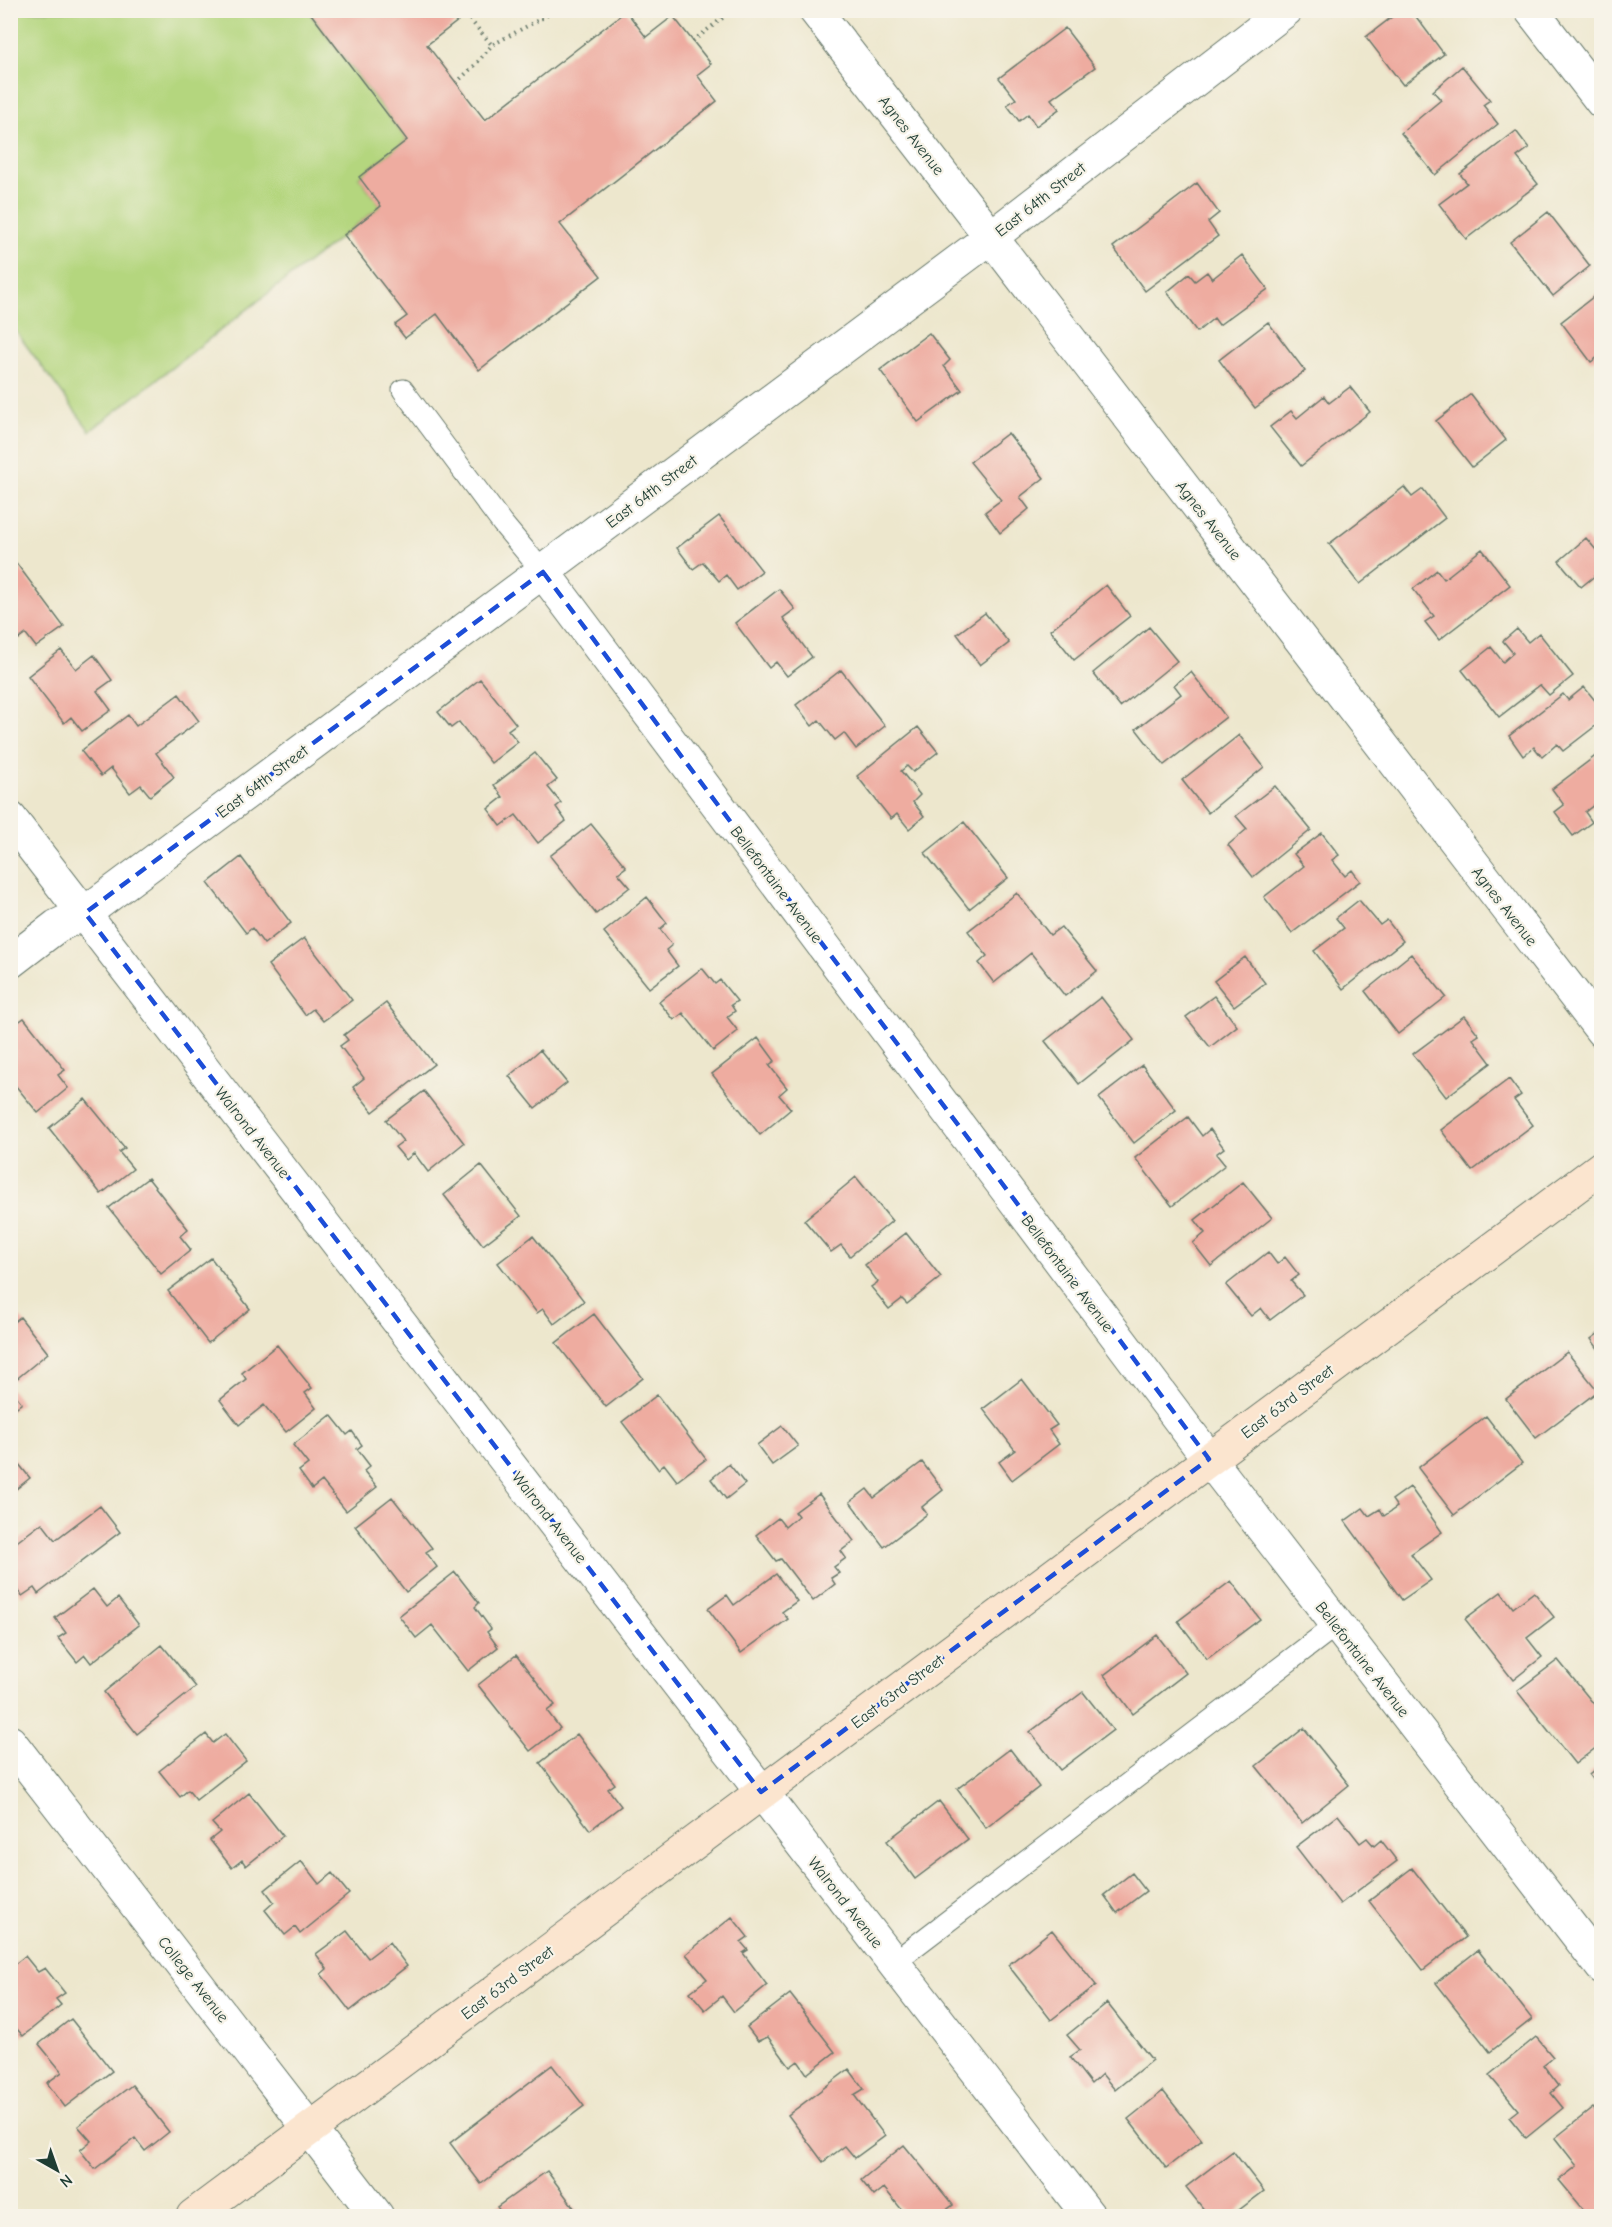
<svg xmlns="http://www.w3.org/2000/svg" width="1612" height="2227" viewBox="0 0 1612 2227" font-family="'Comic Neue',sans-serif">
<style>
.green{fill:#b4d67e;stroke:#6a8a59;stroke-width:1.5}
.building{fill:#eeaca0}
.lines{fill:none;stroke-linecap:round;stroke-linejoin:round}
.lane-casing{stroke:#67786a;stroke-width:23}
.street-casing{stroke:#67786a;stroke-width:35}
.secondary-casing{stroke:#67786a;stroke-width:35}
.path{stroke:#67786a;stroke-width:4;stroke-dasharray:1.5 4.5;stroke-linecap:butt}
.lane{stroke:#fff;stroke-width:21}
.street{stroke:#fff;stroke-width:33}
.secondary{stroke:#fbe5cf;stroke-width:33}
.marked{fill:none;stroke:#1d4ed8;stroke-width:4.5;stroke-dasharray:12 8;stroke-linejoin:round}
.labels{text-anchor:middle;stroke-width:4.5;stroke-linejoin:round;paint-order:stroke}
.street-label{font-size:16px;fill:#1f3d34;stroke:#f7f3e8}
</style>
<rect width="100%" height="100%" fill="#f7f3e8"/>
<filter id="ink" filterUnits="userSpaceOnUse"><feTurbulence type="fractalNoise" baseFrequency=".0167" numOctaves="2"/><feDisplacementMap in="SourceGraphic" scale="12" xChannelSelector="R" yChannelSelector="G"/><feConvolveMatrix kernelMatrix="1 2 1 2 8 2 1 2 1" color-interpolation-filters="sRGB"/></filter>
<filter id="wash" filterUnits="userSpaceOnUse"><feTurbulence type="fractalNoise" baseFrequency=".008" numOctaves="4" result="noise"/><feDisplacementMap in="SourceGraphic" scale="24" xChannelSelector="R" yChannelSelector="G"/><feGaussianBlur stdDeviation="1.35" result="paint"/><feColorMatrix in="noise" values="0 0 0 0 0 0 0 0 0 0 0 0 0 0 0 0 0 1.4 0 .05"/><feComposite in="paint" operator="in"/></filter>
<g filter="url(#wash)">
<rect width="100%" height="100%" fill="#ede7cd"/>
<path class="green" d="M11,11H308L407,140L359,177L381,206L90,431L11,325Z"/>
<g id="blocks">
<path class="building" d="M308,10H472L427,45L485,120L626,11L646,37L673,16L711,64L697,75L717,101L560,224L601,276L479,370L437,314L405,338L395,325L407,316L344,235L381,206L359,177L407,140Z
M1401,10H1411L1444,54L1403,85L1366,37Z
M1065,28L1095,67L1051,99L1059,109L1036,126L1028,114L1019,121L1007,105L1016,99L999,78Z
M1462,66L1490,100L1483,105L1498,124L1435,175L1401,133L1441,100L1433,91Z
M1516,131L1529,148L1517,157L1538,184L1466,239L1439,204L1467,183L1460,174Z
M1197,183L1219,213L1208,222L1218,236L1145,291L1113,247Z
M1548,212L1590,266L1553,296L1510,242Z
M1242,255L1268,289L1219,325L1214,318L1197,332L1167,292L1189,274L1195,281L1207,272L1212,279Z
M1602,290V354L1591,362L1561,322Z
M1268,322L1305,371L1255,408L1219,360Z
M929,333L950,360L944,366L962,390L918,422L880,370Z
M1350,387L1370,412L1301,466L1270,427L1291,411L1297,418L1324,396L1329,403Z
M1471,394L1506,440L1472,467L1436,421Z
M1008,433L1044,478L1020,497L1029,509L1000,533L985,512L1001,500L970,462Z
M1404,487L1412,497L1423,489L1445,518L1360,584L1329,544Z
M719,516L762,571L737,590L726,575L719,581L703,562L693,569L677,548Z
M1586,538L1602,557V570L1581,587L1559,561Z
M1482,549L1510,585L1439,640L1425,622L1434,616L1413,589L1437,570L1444,579Z
M17,564L64,627L36,647L26,634L19,639L10,626V569Z
M1106,585L1130,616L1074,660L1050,630Z
M779,589L795,609L783,618L812,657L787,676L776,662L769,668L735,623Z
M985,613L1009,643L980,665L957,634Z
M1149,627L1177,661L1120,707L1093,673Z
M1517,629L1528,642L1539,633L1573,676L1549,695L1540,685L1499,717L1462,670L1491,647L1503,662L1513,653L1503,641Z
M61,650L76,669L94,655L112,680L97,691L111,710L82,731L71,717L64,723L28,676Z
M841,670L885,726L856,749L844,733L835,740L819,720L812,726L796,705Z
M1191,672L1226,717L1164,765L1136,729L1181,694L1174,685Z
M480,679L516,724L508,730L518,742L491,763L459,722L451,728L438,712Z
M1584,687L1602,709V721L1563,751L1557,744L1542,757L1534,747L1523,756L1509,736L1563,694L1568,700Z
M179,694L199,721L156,753L174,777L150,796L141,785L130,793L111,768L101,776L81,751L128,715L136,726Z
M918,727L938,752L913,772L907,766L901,771L920,795L913,802L924,816L909,829L897,814L891,819L857,776Z
M1239,735L1264,767L1208,813L1182,780Z
M1602,751V804L1599,801L1585,812L1592,822L1573,836L1555,812L1564,805L1552,789Z
M535,753L557,780L548,787L561,803L556,807L566,821L538,843L516,815L501,826L488,809L503,797L494,785Z
M1275,786L1311,830L1253,877L1228,845L1247,829L1236,816Z
M964,822L1008,878L969,909L925,853Z
M591,824L626,867L618,873L630,887L596,914L550,856Z
M1322,833L1339,855L1332,860L1345,876L1352,870L1360,881L1292,933L1264,897L1304,866L1294,854Z
M241,857L291,923L264,944L252,928L246,933L208,883Z
M1017,893L1050,935L1061,927L1097,971L1065,996L1031,953L994,983L979,963L987,956L968,931Z
M647,897L667,923L660,929L672,945L666,950L678,966L649,988L604,932Z
M1359,900L1380,925L1387,920L1403,941L1343,989L1314,951L1344,928L1336,918Z
M304,938L352,1000L323,1021L313,1009L305,1015L268,965Z
M1411,954L1446,997L1398,1034L1365,991Z
M1245,957L1265,983L1234,1006L1214,981Z
M702,968L715,984L720,980L737,1001L731,1005L735,1011L727,1017L738,1031L713,1051L683,1013L674,1020L659,1002Z
M1214,996L1237,1026L1210,1047L1186,1017Z
M1101,997L1134,1040L1079,1084L1045,1041Z
M386,1003L434,1064L373,1112L353,1087L364,1078L340,1046L348,1040L344,1035Z
M1464,1016L1479,1035L1473,1039L1491,1063L1446,1097L1413,1054Z
M24,1018L65,1070L58,1075L68,1088L38,1113L10,1079V1028Z
M758,1038L775,1061L769,1065L787,1088L779,1095L791,1109L760,1135L712,1074Z
M540,1050L567,1083L535,1108L509,1076Z
M1142,1065L1176,1110L1134,1143L1099,1098Z
M1509,1079L1521,1095L1514,1100L1533,1125L1472,1171L1441,1130Z
M424,1091L464,1143L428,1172L414,1153L406,1160L395,1147L403,1141L386,1120Z
M85,1099L125,1148L119,1152L133,1169L101,1194L49,1128Z
M1188,1117L1202,1136L1210,1129L1224,1148L1216,1154L1225,1165L1172,1206L1135,1158Z
M481,1165L521,1216L483,1245L444,1195Z
M856,1177L892,1221L850,1256L841,1245L831,1252L804,1220Z
M148,1178L188,1229L180,1236L191,1250L161,1274L109,1208Z
M1243,1182L1272,1218L1211,1266L1193,1243L1205,1233L1195,1220Z
M906,1233L941,1277L907,1304L902,1299L889,1309L871,1287L878,1282L865,1265Z
M533,1236L584,1301L554,1324L543,1309L537,1313L498,1263Z
M1268,1252L1277,1264L1285,1257L1299,1275L1291,1281L1303,1295L1270,1320L1261,1308L1251,1316L1226,1285Z
M211,1258L250,1309L208,1343L168,1291Z
M594,1314L643,1378L606,1407L556,1343Z
M20,1317L48,1353L14,1381L10,1376V1325Z
M1602,1331V1354L1591,1339Z
M277,1345L312,1388L305,1393L316,1408L286,1432L264,1405L239,1425L220,1400L246,1379L242,1373Z
M1567,1352L1598,1391L1536,1438L1506,1399Z
M1022,1379L1057,1425L1049,1430L1059,1444L1012,1480L999,1462L1015,1450L983,1409Z
M10,1388L22,1403L10,1412Z
M657,1395L706,1459L677,1481L664,1464L658,1469L622,1422Z
M331,1415L347,1435L352,1431L362,1445L357,1449L370,1466L364,1471L377,1487L346,1511L322,1481L312,1489L299,1471L308,1464L293,1445Z
M1486,1416L1522,1463L1454,1515L1418,1468Z
M782,1426L798,1446L772,1465L757,1445Z
M10,1453L30,1478L10,1494Z
M922,1462L943,1490L922,1507L927,1514L884,1547L850,1502L867,1489L874,1498Z
M729,1464L745,1484L726,1499L711,1479Z
M1410,1487L1442,1532L1411,1554L1431,1580L1402,1600L1345,1521L1363,1508L1369,1516L1380,1509L1384,1516L1397,1507L1392,1500Z
M819,1494L854,1541L841,1551L846,1558L834,1567L839,1573L831,1578L835,1584L813,1601L781,1559L776,1561L756,1535L778,1518L785,1527L798,1516L795,1512Z
M392,1497L432,1548L426,1552L437,1567L406,1592L355,1526Z
M100,1506L120,1532L38,1594L34,1588L22,1596L10,1581V1567L15,1564L10,1559V1547L42,1523L55,1540Z
M455,1572L479,1603L475,1607L491,1629L487,1632L498,1647L468,1671L432,1625L416,1638L399,1616Z
M776,1574L797,1601L782,1612L788,1619L741,1653L708,1609L727,1595L734,1605Z
M1231,1581L1260,1619L1207,1659L1178,1621Z
M93,1589L107,1607L118,1598L139,1625L91,1663L85,1655L77,1662L58,1638L66,1633L55,1618Z
M1501,1592L1513,1608L1534,1592L1554,1617L1527,1638L1542,1657L1513,1680L1465,1619Z
M1157,1635L1186,1673L1133,1714L1104,1675Z
M162,1645L196,1687L137,1734L104,1692Z
M516,1655L555,1705L547,1711L560,1728L530,1751L478,1685Z
M1558,1660L1602,1714V1743L1575,1764L1517,1691Z
M1083,1692L1113,1730L1060,1770L1030,1732Z
M1304,1728L1349,1785L1302,1823L1256,1766Z
M206,1734L213,1743L225,1734L246,1761L196,1800L188,1790L180,1797L159,1771Z
M577,1734L615,1784L608,1789L621,1806L590,1830L540,1763Z
M1010,1749L1039,1787L986,1828L957,1789Z
M1602,1764V1791L1589,1774Z
M249,1793L283,1836L246,1866L242,1860L232,1868L210,1840L220,1832L212,1823Z
M939,1801L968,1839L915,1879L887,1841Z
M1338,1815L1360,1843L1367,1838L1374,1846L1381,1840L1397,1861L1340,1904L1296,1847Z
M301,1861L319,1884L332,1873L349,1894L300,1934L295,1927L285,1935L265,1910L274,1902L265,1890Z
M1412,1868L1466,1937L1423,1970L1369,1901Z
M1132,1873L1146,1891L1117,1913L1104,1895Z
M732,1917L748,1937L741,1942L748,1950L743,1953L767,1985L734,2012L722,1996L705,2010L690,1992L707,1979L686,1954Z
M1052,1930L1096,1985L1051,2020L1008,1965Z
M347,1931L368,1958L389,1942L407,1966L350,2011L321,1974L327,1969L316,1954Z
M1478,1950L1532,2019L1490,2052L1436,1983Z
M25,1956L38,1972L45,1968L65,1993L56,1999L61,2005L23,2036L10,2021V1968Z
M790,1994L835,2052L807,2074L798,2061L790,2067L768,2037L758,2041L747,2027Z
M1107,2003L1152,2060L1115,2090L1102,2074L1091,2084L1070,2057L1080,2050L1067,2035Z
M71,2019L112,2071L65,2107L47,2083L62,2072L39,2044Z
M1536,2037L1553,2057L1543,2065L1559,2086L1551,2093L1563,2108L1526,2138L1509,2117L1518,2110L1489,2075Z
M552,2065L584,2106L481,2184L450,2143Z
M849,2069L864,2089L854,2095L885,2136L855,2158L845,2146L823,2162L788,2115Z
M132,2085L169,2132L145,2151L135,2138L95,2169L80,2150L91,2141L78,2126Z
M1163,2091L1202,2140L1166,2168L1128,2119Z
M1593,2108L1602,2118V2213L1597,2216H1589L1559,2180L1577,2166L1555,2138Z
M904,2145L953,2205L938,2216H919L914,2211L907,2216L884,2188L874,2196L861,2180Z
M1233,2151L1264,2191L1231,2216H1209L1186,2187Z
M547,2171L580,2216H504L497,2207Z"/>
</g>
</g>
<g filter="url(#ink)">
<use href="#blocks" fill-opacity="0" stroke="#67786a" stroke-width="1.5"/>
<g class="lines">
<defs>
<path id="lane" d="M403,390L502,523L543,572
M893,1963L1336,1625"/>
<path id="street" d="M815,10L991,237L1602,1031
M1531,10L1602,102
M543,572L1209,1459L1602,1967
M10,818L1089,2216
M10,962L57,926L85,913L991,237L1286,10
M10,1742L377,2216"/>
<path id="secondary" d="M193,2216L1602,1167"/>
</defs>
<use href="#lane" class="lane-casing"/>
<use href="#street" class="street-casing"/>
<use href="#secondary" class="secondary-casing"/>
<path class="path" d="M466,15L492,45
M693,41L733,10
M456,83L476,64L492,45L557,10"/>
<use href="#lane" class="lane"/>
<use href="#street" class="street"/>
<use href="#secondary" class="secondary"/>
</g>
</g>
<path class="marked" d="M543,572L1209,1459L761,1792L85,913Z"/>
<g class="labels">
<g class="street-label">
<text transform="translate(912 135) rotate(52)" y="6">Agnes Avenue</text>
<text transform="translate(1040 199) rotate(-38)" y="6">East 64th Street</text>
<text transform="translate(651 491) rotate(-37)" y="6">East 64th Street</text>
<text transform="translate(1209 520) rotate(52)" y="6">Agnes Avenue</text>
<text transform="translate(262 781) rotate(-37)" y="6">East 64th Street</text>
<text transform="translate(777 884) rotate(53)" y="6">Bellefontaine Avenue</text>
<text transform="translate(1505 906) rotate(52)" y="6">Agnes Avenue</text>
<text transform="translate(253 1132) rotate(52)" y="6">Walrond Avenue</text>
<text transform="translate(1068 1273) rotate(53)" y="6">Bellefontaine Avenue</text>
<text transform="translate(1287 1401) rotate(-37)" y="6">East 63rd Street</text>
<text transform="translate(550 1517) rotate(52)" y="6">Walrond Avenue</text>
<text transform="translate(1363 1659) rotate(52)" y="6">Bellefontaine Avenue</text>
<text transform="translate(897 1691) rotate(-37)" y="6">East 63rd Street</text>
<text transform="translate(846 1902) rotate(52)" y="6">Walrond Avenue</text>
<text transform="translate(194 1979) rotate(52)" y="6">College Avenue</text>
<text transform="translate(507 1982) rotate(-37)" y="6">East 63rd Street</text>
</g>
</g>
<rect width="1612" height="2227" fill="none" stroke="#f7f3e8" stroke-width="36"/>
<g transform="translate(57 2170) rotate(140)" stroke="#f7f3e8" stroke-width="4.5" paint-order="stroke">
<path d="M0-4.5L10 22L0 15L-10 22Z" fill="#1f3d34"/>
<text y="-9" font-size="16" font-weight="bold" text-anchor="middle" fill="#1f3d34">N</text>
</g>
</svg>
